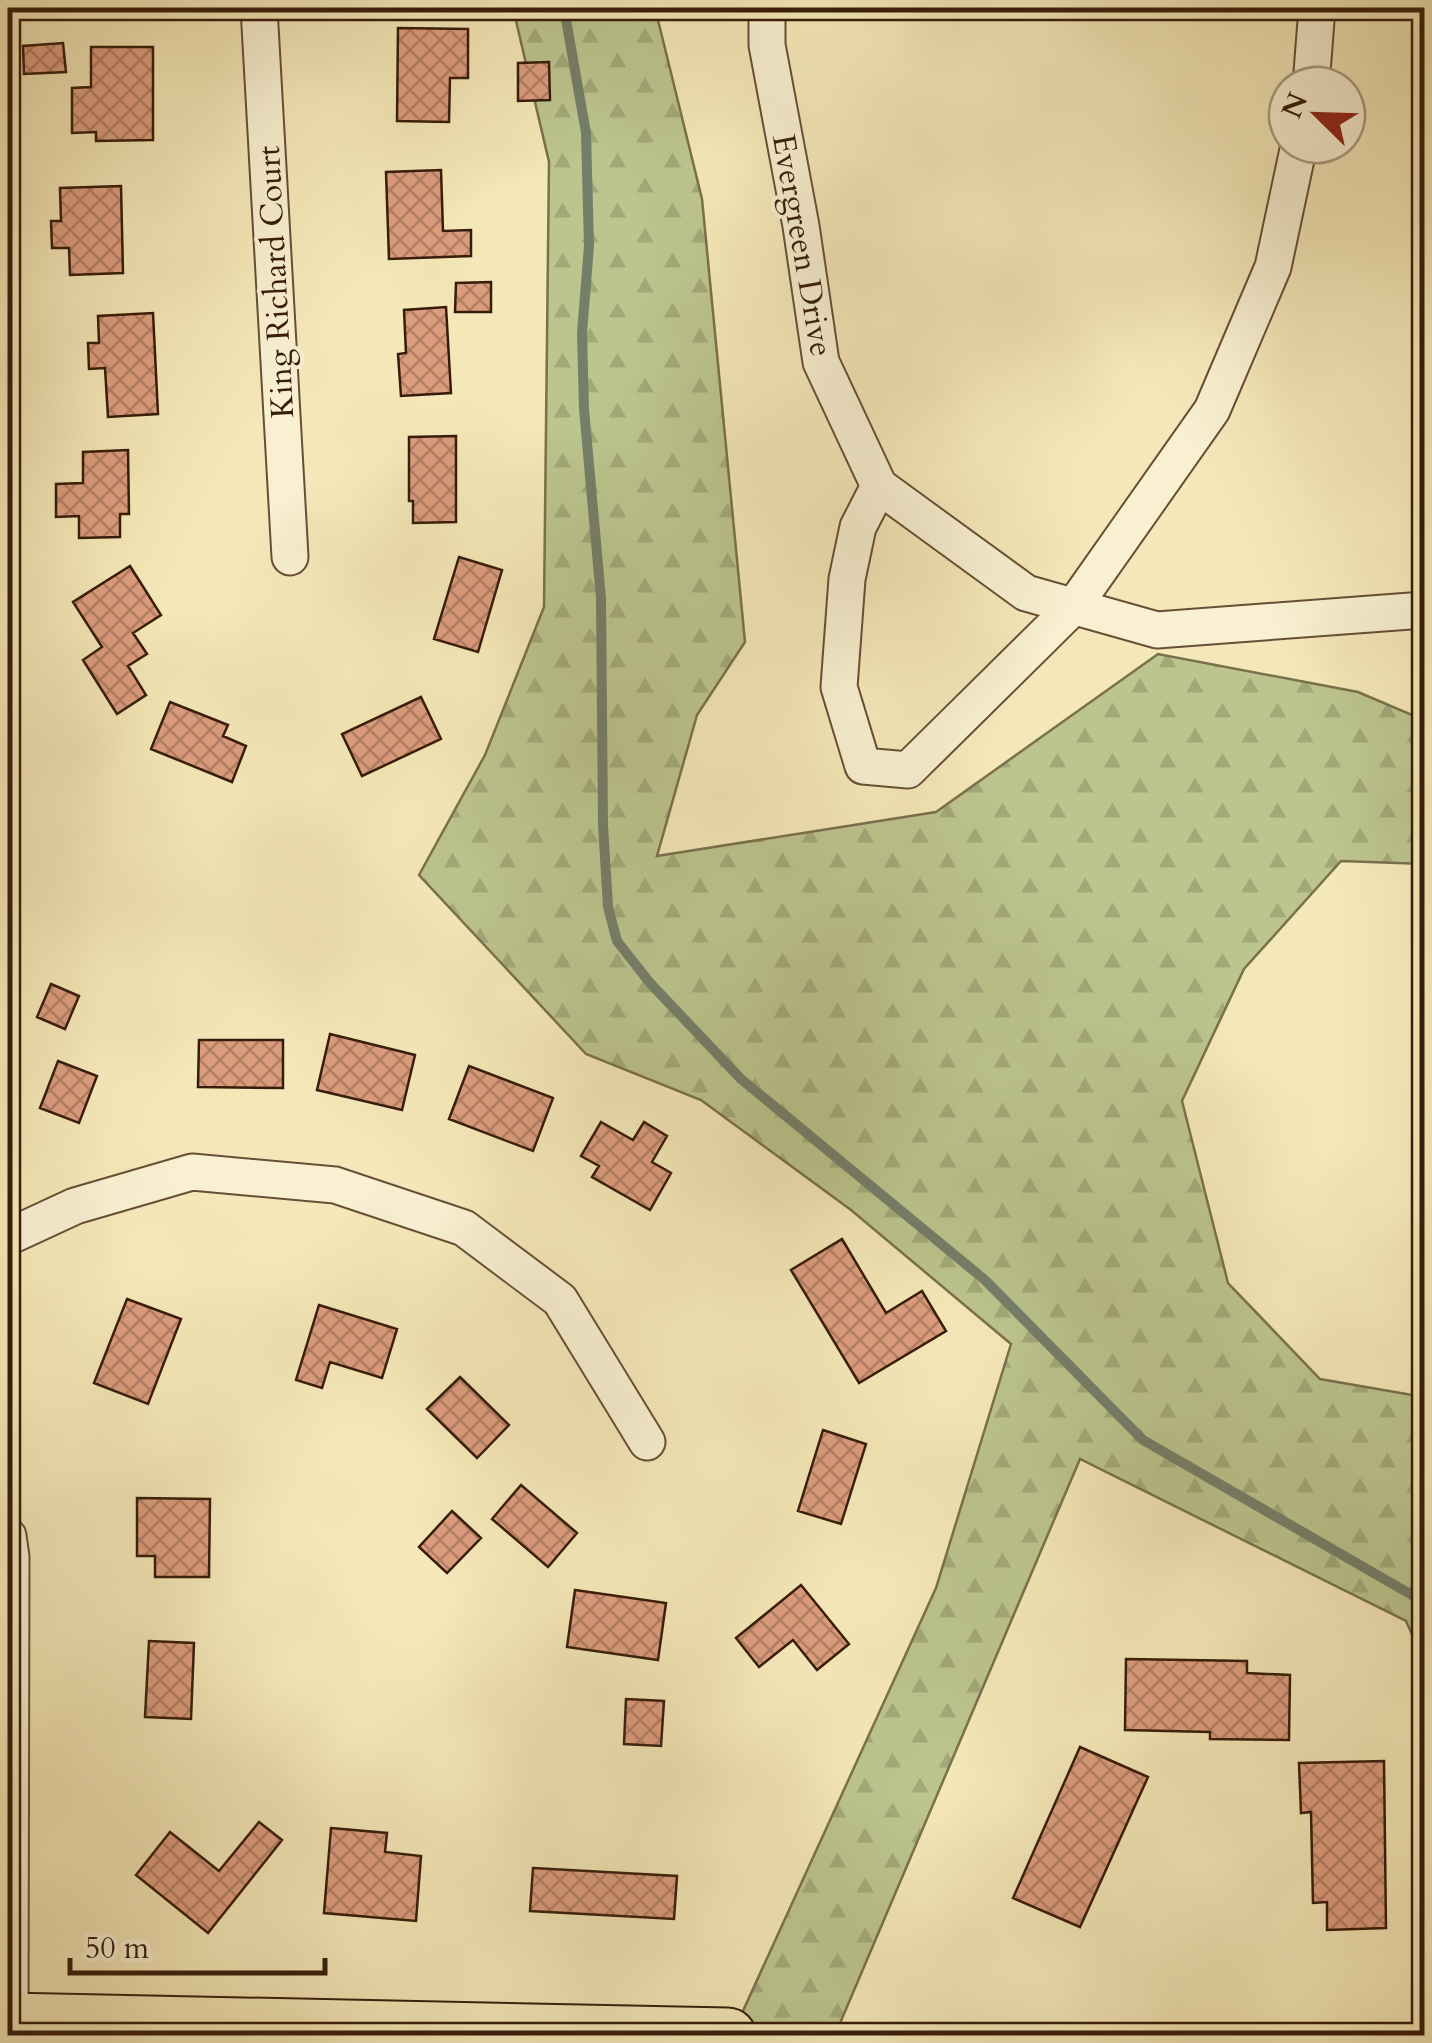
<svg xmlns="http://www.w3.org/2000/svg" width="1432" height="2043" viewBox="0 0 1432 2043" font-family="Cardo,serif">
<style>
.forest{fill:url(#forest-firs);stroke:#7a704c;stroke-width:2.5}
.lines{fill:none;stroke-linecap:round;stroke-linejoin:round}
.stream{stroke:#747f69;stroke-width:10}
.building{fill:url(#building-cross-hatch);stroke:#371c0a;stroke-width:2.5}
.street-casing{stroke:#664f36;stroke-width:39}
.primary-casing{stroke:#371c0a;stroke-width:59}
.street{stroke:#f8f0d1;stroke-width:35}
.primary{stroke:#f5e8b8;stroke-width:55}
.labels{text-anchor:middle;stroke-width:8;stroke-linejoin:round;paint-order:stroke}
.street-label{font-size:32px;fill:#371c0a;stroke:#f8f0d1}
</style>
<defs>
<pattern id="forest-firs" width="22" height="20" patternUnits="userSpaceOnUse" patternTransform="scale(2.5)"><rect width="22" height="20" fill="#bcc58e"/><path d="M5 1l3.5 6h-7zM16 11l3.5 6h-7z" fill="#a2a979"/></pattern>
<pattern id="building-cross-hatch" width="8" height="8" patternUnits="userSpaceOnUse" patternTransform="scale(2.5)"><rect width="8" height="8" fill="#dc9d7e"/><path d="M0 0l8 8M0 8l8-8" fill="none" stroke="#b37f65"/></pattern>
</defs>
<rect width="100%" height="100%" fill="#f5e8b8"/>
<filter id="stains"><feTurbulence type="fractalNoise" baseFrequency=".002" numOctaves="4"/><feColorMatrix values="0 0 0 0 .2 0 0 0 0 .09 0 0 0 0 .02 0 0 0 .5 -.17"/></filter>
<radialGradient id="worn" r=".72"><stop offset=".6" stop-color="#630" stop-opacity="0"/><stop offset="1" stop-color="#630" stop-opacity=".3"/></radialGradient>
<path class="forest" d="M513,8H655L702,199L745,642L697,715L657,856L936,812L1158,654L1358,692L1424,720V864L1341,861L1244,969L1182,1101L1228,1283L1320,1379L1424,1397V1661L1406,1621L1080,1459L835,2035H732L936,1588L1011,1344L851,1210L701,1100L586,1054L419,875L485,755L544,607L549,162Z"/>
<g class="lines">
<path class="stream" d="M564,8L586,133L589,246L582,333L584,409L601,598L603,825L608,907L617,941L650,983L741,1079L985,1280L1143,1440L1424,1602"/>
</g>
<path class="building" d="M398,28L468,29V78H450L449,122L397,121Z
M63,43L66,72L24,74L23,46Z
M91,47H153V140L96,141V132L72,133V88L91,87Z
M549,62L550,100L518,101V63Z
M441,170L443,231L471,230V256L389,259L386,172Z
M121,186L123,273L70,275L69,248H52L51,221H61L60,188Z
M491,282V312H455L456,283Z
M446,307L451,393L401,396L398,354L406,353L404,310Z
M153,313L158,414L108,417L105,368L89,369L88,343H99L98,316Z
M456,436V522L413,523V501H409V437Z
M128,450L129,514H120V537L79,538V516L56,517V484L83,483V452Z
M459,557L502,570L478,652L434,639Z
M130,566L161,615L133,633L147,654L128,666L146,695L117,714L83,660L102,647L73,602Z
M421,697L441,739L362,776L342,734Z
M170,702L228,725L223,736L246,746L232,782L151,749Z
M51,984L79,996L65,1029L37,1017Z
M330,1034L415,1055L402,1110L317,1090Z
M199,1040H283V1088L198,1087Z
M58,1061L97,1076L79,1123L40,1108Z
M469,1066L553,1098L533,1151L449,1119Z
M601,1122L633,1140L644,1122L667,1136L652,1162L671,1173L650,1210L592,1177L599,1166L581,1156Z
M842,1239L886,1313L922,1291L946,1331L859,1383L791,1270Z
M127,1299L181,1319L148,1404L94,1383Z
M319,1305L397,1329L382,1378L330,1362L322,1388L296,1380Z
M460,1377L509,1425L477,1458L427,1409Z
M823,1430L866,1444L841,1524L798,1511Z
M521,1485L577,1533L548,1567L492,1519Z
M137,1498L210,1499L209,1577H155V1556H137Z
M452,1511L481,1538L447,1573L419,1547Z
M801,1585L849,1644L817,1670L793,1640L759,1667L736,1638Z
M575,1590L666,1603L658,1660L567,1647Z
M149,1641L194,1643L191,1719L145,1717Z
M1126,1659L1247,1661V1673L1290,1675L1289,1740L1210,1739V1732L1125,1730Z
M626,1699L664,1701L661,1746L624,1744Z
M1080,1747L1148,1777L1080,1927L1013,1898Z
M1384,1761L1386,1928L1327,1930V1902L1313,1903L1311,1812L1301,1813L1299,1763Z
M259,1822L282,1840L208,1933L136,1875L170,1832L219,1871Z
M331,1828L387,1833L385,1852L421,1856L416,1921L324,1913Z
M533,1868L677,1876L674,1919L530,1911Z"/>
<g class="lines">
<defs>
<path id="street" d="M259,8L290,557
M767,8V45L801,226L821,362L879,486L1026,593L1157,630L1424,610
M1311,85L1317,8
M879,486L858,527L847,579L839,687L863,766L908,770L1074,606L1212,410L1273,267L1299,145
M8,1237L75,1206L192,1172L335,1185L464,1228L560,1300L647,1442
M8,1536L11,1557L10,2021"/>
<path id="primary" d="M8,2021L728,2036"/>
</defs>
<use href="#street" class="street-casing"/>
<use href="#primary" class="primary-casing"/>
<use href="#street" class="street"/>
<use href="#primary" class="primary"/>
</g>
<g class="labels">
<g class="street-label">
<text transform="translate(803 245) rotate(80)" y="11">Evergreen Drive</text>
<text transform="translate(275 282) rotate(-93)" y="11">King Richard Court</text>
</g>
</g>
<rect width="1432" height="2043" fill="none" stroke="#f5e8b8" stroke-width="40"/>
<rect x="10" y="10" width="1412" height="2023" fill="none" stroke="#371c0a" stroke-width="5"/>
<rect x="20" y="20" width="1392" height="2003" fill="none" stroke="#371c0a" stroke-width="2.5"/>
<g transform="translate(1317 115) rotate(293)"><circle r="48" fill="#f8f0d1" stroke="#ab9b81" stroke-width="2.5"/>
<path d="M0-8L18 38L0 25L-18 38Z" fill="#8f2418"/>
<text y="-15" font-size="28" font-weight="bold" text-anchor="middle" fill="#371c0a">N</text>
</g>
<path d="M70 1958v15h255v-15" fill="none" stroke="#371c0a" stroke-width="5"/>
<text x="85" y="1958" font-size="30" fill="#371c0a" stroke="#f8f0d1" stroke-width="8" paint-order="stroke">50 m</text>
<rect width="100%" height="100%" filter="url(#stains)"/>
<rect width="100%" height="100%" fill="url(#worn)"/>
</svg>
